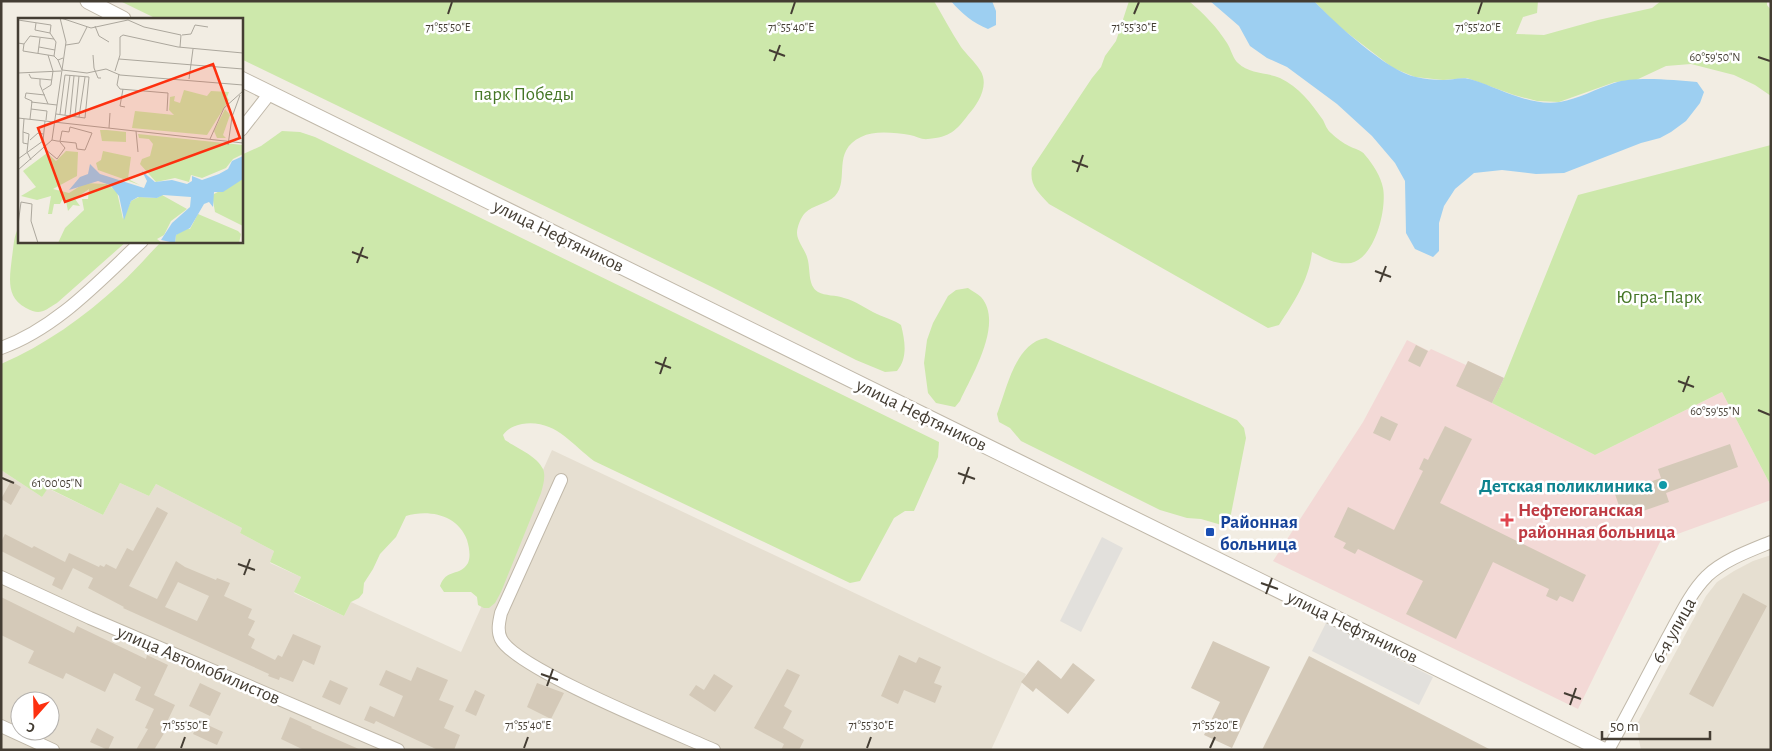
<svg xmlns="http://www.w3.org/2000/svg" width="1772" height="751" viewBox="0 0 1772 751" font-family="'Alegreya Sans',sans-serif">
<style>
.residential{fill:#e6dfd1;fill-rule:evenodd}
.medical{fill:#f3d9d6}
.green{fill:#cde8ab}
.parking{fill:#e2e0dc}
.water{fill:#9dcff1}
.building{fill:#d4c9b8;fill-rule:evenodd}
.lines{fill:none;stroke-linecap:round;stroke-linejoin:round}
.minor-casing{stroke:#c0b8a9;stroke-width:14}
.tertiary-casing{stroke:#c0b8a9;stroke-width:17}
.minor{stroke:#fff;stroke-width:12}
.tertiary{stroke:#fff;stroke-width:15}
.ticks{fill:none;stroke:#443d33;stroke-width:2}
.culture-dot{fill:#0f9aa8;stroke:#fff;stroke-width:2}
.health-dot{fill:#e0444e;stroke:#fff;stroke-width:2}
.transit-dot{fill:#1a4fb4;stroke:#fff;stroke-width:2}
.labels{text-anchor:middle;stroke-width:5;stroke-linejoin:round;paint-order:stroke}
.park-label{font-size:19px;fill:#457626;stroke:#fff}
.street-label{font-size:19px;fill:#443d33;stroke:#fff}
.culture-label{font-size:19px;font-weight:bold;fill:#0d838f;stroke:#fff;text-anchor:end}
.health-label{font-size:19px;font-weight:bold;fill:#be3a42;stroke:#fff;text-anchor:start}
.transit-label{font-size:19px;font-weight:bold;fill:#164399;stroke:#fff;text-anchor:start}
.inset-road{fill:none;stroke:#aca79d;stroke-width:1}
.view{fill:#fd300f;fill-opacity:0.15;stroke:#fd300f;stroke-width:2.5}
.inset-edge{fill:none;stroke:#443d33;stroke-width:2.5}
.ticks-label{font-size:12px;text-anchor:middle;fill:#443d33;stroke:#fff;stroke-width:5;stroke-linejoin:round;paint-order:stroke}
</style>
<rect width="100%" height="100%" fill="#f2ede3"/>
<path class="residential" d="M552,450L1026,674L991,750H1V470L42,497L47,488L103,515L120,483L149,496L156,484L242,528L240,533L274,551L270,563L301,577L294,593L344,616L351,602L461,652ZM20,701H50V731H20Z
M1771,555V750H1641L1636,726L1706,596L1717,582L1734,571L1753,561Z"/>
<path class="medical" d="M1407,340L1429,351L1431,349L1466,365L1468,361L1504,378L1492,403L1595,455L1722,392L1771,486V500L1661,540L1578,709L1273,561L1363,422Z"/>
<path class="green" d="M120,1H934C943,16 951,32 961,47C967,55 975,62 980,70C990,85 978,104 968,115C956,131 950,137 928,139C922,140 916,136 910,135C895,133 875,130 861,137C831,151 850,180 835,196C827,204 813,205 805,213C801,217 797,227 797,233C797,241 805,250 807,257C811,268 807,285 818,292C825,296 836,295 844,298C856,301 866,309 877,314C886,318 894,320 901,325C905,341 908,358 897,371L885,372L856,360L712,287L241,59V19H157Z
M1129,1H1189C1204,14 1217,27 1227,43C1231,49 1233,59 1238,63C1249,74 1266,72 1280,78C1299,87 1311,103 1323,120C1325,124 1327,130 1331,133C1336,138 1343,143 1349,146C1354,149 1362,150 1365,155C1373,164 1381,177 1383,188C1387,209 1375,258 1351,263C1336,265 1324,258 1312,252C1309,280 1294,302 1279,325L1268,328L1049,204C1038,192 1029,185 1032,168L1092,78L1101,67L1105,56L1116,41Z
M1314,1H1538L1537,13L1523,17L1516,34L1544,35L1598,20L1652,8L1661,1H1767V5L1771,10V96L1755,85L1734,75L1691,64L1666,66L1634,81L1615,82L1559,102L1537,101L1514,95L1467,78L1443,80L1415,77L1393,68L1337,25Z
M282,131L300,132L315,137L939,442L938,457L914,511H905L894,518L860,581L850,583L594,461C571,444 555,419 522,424C514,426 508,428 503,435L505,440C517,448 537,456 543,469C546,476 543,486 541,493L501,592L495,603L489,608H484L478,605L477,597L471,592H444L440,586C446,568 460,577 468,563C471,556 469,547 467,540C458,515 429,509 406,516L396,537L380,554L373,569L364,583L363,593L359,598L351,602L344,616L294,592L301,577L270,562L274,551L240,533L242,528L156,484L149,496L120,483L103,515L48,488L42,497L1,470V364C45,345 84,317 119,285C134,272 147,256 162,241H241V155L261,146Z
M1771,145V486L1722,392L1595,455L1492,403L1504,378L1578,195Z
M19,227V241H127L57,303C44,311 40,316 26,308C5,297 10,276 12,257C14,246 13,237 19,227Z
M968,288C972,291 978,294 981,297C1004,323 972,375 960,401L955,407L936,403L928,393L924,363L927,340L933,323L948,296L956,290Z
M1046,338L1237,420L1244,428L1246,438L1230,519L1225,526L1201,519L1187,518L1160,510L1021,441L1010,428L999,422L997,414C1007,389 1015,343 1046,338Z"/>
<path class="parking" d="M1102,537L1123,548L1081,632L1060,621Z
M1326,623L1433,677L1419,705L1312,651Z"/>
<path class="water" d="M951,1H992L996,11V25L988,29C973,23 961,13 951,1Z
M1210,1H1314C1335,23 1387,71 1416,77C1424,79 1434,80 1443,80C1453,80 1463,76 1473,80C1499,88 1531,107 1560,102C1578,99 1596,89 1614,83C1635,76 1673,80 1697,82L1704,92L1700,103L1686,121L1671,132L1660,138L1641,143L1564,173L1536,174L1502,170L1474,173L1455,189L1444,206L1439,223V251L1433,257L1415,249L1406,233L1405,181L1395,163L1372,136L1337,104L1287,67L1267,58L1250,46L1239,26Z"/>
<path class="building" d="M1416,345L1428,351L1420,367L1408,361Z
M1468,361L1504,378L1492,403L1456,386Z
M1381,416L1398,424L1390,441L1373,433Z
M1445,426L1472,439L1440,503L1586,575L1573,602L1560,596L1557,601L1546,596L1549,589L1493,562L1456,639L1406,614L1423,581L1358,549L1355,554L1343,548L1346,543L1334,537L1348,507L1394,530L1423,471L1419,469L1424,458L1428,460Z
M1730,444L1738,467L1666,493L1669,502L1623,518L1615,494L1661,478L1658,469Z
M11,481L21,487L11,505L1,499Z
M157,507L168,513L129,586L157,599L176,561L185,567L216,580L217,578L230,583L224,596L252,609L248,618L255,621L248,635L255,639L251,648L275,660L278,655L282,657L293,634L321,646L314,665L303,660L293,682L280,677L279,680L268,676L269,674L123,608L124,607L88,588L93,578L73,568L62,590L52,585L55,578L1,551V542L5,534L32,548L34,546L65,562L69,553L99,567L100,565L104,567L106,564L116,569L127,548L133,551ZM178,582L209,596L197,621L165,607Z
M1743,593L1767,606L1713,707L1689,694Z
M1,597L74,633L77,626L146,659L147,655L168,665L154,695L175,705L166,724L169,725L154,750H136L148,729L145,728L154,709L135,700L141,687L114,673L105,692L66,673L63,679L28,663L34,651L1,635Z
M1213,641L1270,667L1232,748L1204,735L1220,702L1191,688Z
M899,655L916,663L919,657L941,667L934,683L942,686L935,703L904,690L898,704L881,696Z
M1309,656L1491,750H1262Z
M1038,660L1061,679L1073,663L1095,680L1068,714L1036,688L1033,692L1021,682Z
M417,667L448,680L439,700L454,706L444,728L460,735L454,750H438L376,721L374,724L364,720L370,706L394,717L403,696L379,685L386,670L411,681Z
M787,669L800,675L784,706L792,711L783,728L804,740L799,750H781L784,744L754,728Z
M714,674L733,686L715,712L689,695L696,685L704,690Z
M330,680L348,688L340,705L322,697Z
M200,683L221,693L210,716L189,706Z
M537,683L564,693L551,719L527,707Z
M475,690L485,695L476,716L465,711Z
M290,717L312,727L311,728L361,750H304L281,739Z
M199,721L223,732L217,745L193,734Z
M97,728L114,737L108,750L90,742Z"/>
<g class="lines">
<defs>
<path id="minor" d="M241,130L270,93
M1,348C57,328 100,280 142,241
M561,480L501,613C499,622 497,631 501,639C516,669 676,733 714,750
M1,577L90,618L398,750
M1,726L53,750
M1608,750C1628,714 1647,677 1666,641C1678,620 1689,594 1707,576C1724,560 1749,551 1771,542"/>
<path id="tertiary" d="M88,1L123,19
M241,79L1603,750"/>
</defs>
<use href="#minor" class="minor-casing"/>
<use href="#tertiary" class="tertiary-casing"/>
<use href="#minor" class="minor"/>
<use href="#tertiary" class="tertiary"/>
</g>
<path class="ticks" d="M448,14L452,2M791,14L795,2M1134,14L1139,2M1478,14L1482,2M769,50L785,56M1758,57L1770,61M774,61L780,45M1072,161L1088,167M1077,172L1083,155M352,252L368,258M357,263L363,247M1375,271L1391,277M1380,282L1386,266M655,362L671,368M660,374L666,357M1678,381L1694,387M1683,392L1689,376M1758,410L1770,415M958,473L975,479M2,478L14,483M963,484L969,467M238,564L255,570M244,575L250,559M1261,583L1278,589M1266,594L1272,578M541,674L558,680M547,686L553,669M1564,693L1581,699M1570,705L1576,688M181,748L185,737M524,748L528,737M867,748L871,737M1210,748L1215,737"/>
<circle class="culture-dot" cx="1663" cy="485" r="5"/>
<path class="health-dot" d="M1504.5 512.5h5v5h5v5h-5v5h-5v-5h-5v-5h5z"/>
<rect class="transit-dot" x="1205" y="527" width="10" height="10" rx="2.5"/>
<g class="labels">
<g class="park-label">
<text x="524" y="100">парк Победы</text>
<text x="1659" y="303">Югра-Парк</text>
</g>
<g class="street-label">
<text transform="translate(559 235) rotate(26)" y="7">улица Нефтяников</text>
<text transform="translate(922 414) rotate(26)" y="7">улица Нефтяников</text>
<text transform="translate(1353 626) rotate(26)" y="7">улица Нефтяников</text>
<text transform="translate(1673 630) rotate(-61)" y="7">6-я улица</text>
<text transform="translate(199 664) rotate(23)" y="7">улица Автомобилистов</text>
</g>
<g class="culture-label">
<text x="1653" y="492">Детская поликлиника</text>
</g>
<g class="health-label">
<text x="1518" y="516">Нефтеюганская<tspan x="1518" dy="22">районная больница</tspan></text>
</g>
<g class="transit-label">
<text x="1220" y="528">Районная<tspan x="1220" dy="22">больница</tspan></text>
</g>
</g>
<g transform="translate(18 18)">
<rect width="225" height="225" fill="#f2ede3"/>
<path d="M166,72L189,78L193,73L211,74L209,79L211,82L189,117L114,110L117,93L156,97L151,92L152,79L157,78L156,83L162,85ZM207,91L212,97L205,117L208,120H199L196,113ZM89,112L108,114V124L84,123L82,112ZM120,116L225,127V136L215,141L208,150L184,160L173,157L171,164L157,160L138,164L122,146L124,141L132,138L135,126L131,121L121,120ZM48,133L60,134L59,158L35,171L51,175L67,165L89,166L99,174L105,201L113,183L121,179L139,180L144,177L169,191L153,203L146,217L139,221L144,225H40L47,210L66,192L64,181H70L71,171L57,181L62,188L55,187L50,193L48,183L44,182L42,186H36L34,196H30L33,178L19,182L3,178L18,169L5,153L29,135L38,143ZM85,133L113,139L110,161L122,167L80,152L78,145L83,142ZM225,161V208L197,194L194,177ZM180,196L220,213L223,216L221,225H157L158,217L165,211H172Z" fill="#cde8ab"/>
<path d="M225,138V161L205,174H196L195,189L191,184L186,186L172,210L158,217L157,225L143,222L154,205L172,189L173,179L145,177L139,180L120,179L113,183L106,202L101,178L92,167L80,163L51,172L62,159L70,156L72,146L82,156L126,170L129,163L124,153L137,164L154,162L169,166L174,163V158L184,162L201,156L210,151L214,143Z" fill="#9dcff1"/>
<path class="inset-road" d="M43,0L73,10L110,2L126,9L163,17L162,29M0,2L33,7L32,15L38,24L36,38M18,5L17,12L32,15M77,8L81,18L91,24M164,17L173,16L177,7L190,9M0,25L6,26L5,33L36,38L40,42L45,40M6,26L12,18L36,21M48,27L61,25L69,9M21,29L37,32M20,35L22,20M75,37L76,50L80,60H83M101,41L225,51M40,42L44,52L53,53L69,55L88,51L102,57L225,67M97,53L102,37V19L105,17L160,29L225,35M0,55L43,53M11,56L13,60L34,62M101,56L99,67L102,71L150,75L149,93M22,61V67L30,86M171,61L175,31M105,71L102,88L107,89M25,72L33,67L35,53L30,37M13,84L39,87M13,91L29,93L28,102M38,96L67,100L71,59L47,57L42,96M47,97L52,57M52,98L56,58M57,98L61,58M61,99L67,59M0,100L225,125M6,101L5,114L11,116L9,134L13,142M12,101L14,83L7,80L8,75L27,77M91,110L92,95M118,113L120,134M5,114V125L10,126M192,121L206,90L225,73M12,122L20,115L25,116M34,122L39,123L58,125L59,131L67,132L74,115L52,109L51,114L44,113L42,123M210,127L214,99L222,77M27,131L39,141L47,130L42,124M0,141L25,123L27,103M0,152L34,122L48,24L42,0M0,207L3,184L14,186L13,203L20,225"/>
<path class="view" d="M195,46L222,120L47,184L20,110Z"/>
<rect width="225" height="225" class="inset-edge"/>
</g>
<g class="ticks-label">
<text x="448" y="31">71°55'50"E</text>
<text x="791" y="31">71°55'40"E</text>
<text x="1134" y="31">71°55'30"E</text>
<text x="1478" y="31">71°55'20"E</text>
<text x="1715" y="61">60°59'50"N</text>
<text x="1715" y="415">60°59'55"N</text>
<text x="57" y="487">61°00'05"N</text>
<text x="185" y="729">71°55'50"E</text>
<text x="528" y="729">71°55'40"E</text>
<text x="871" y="729">71°55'30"E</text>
<text x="1215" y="729">71°55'20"E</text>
</g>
<rect width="1772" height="751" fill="none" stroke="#443d33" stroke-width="5"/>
<g transform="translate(35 716) rotate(200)"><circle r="24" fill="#ffffff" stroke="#b4b1ad"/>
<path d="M0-4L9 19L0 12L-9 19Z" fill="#fd300f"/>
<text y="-8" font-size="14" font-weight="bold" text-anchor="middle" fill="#443d33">С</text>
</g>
<path d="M1602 731v8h108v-8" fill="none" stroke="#443d33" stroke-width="2.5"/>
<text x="1610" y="731" font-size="15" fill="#443d33" stroke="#ffffff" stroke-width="4" paint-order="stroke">50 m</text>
</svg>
